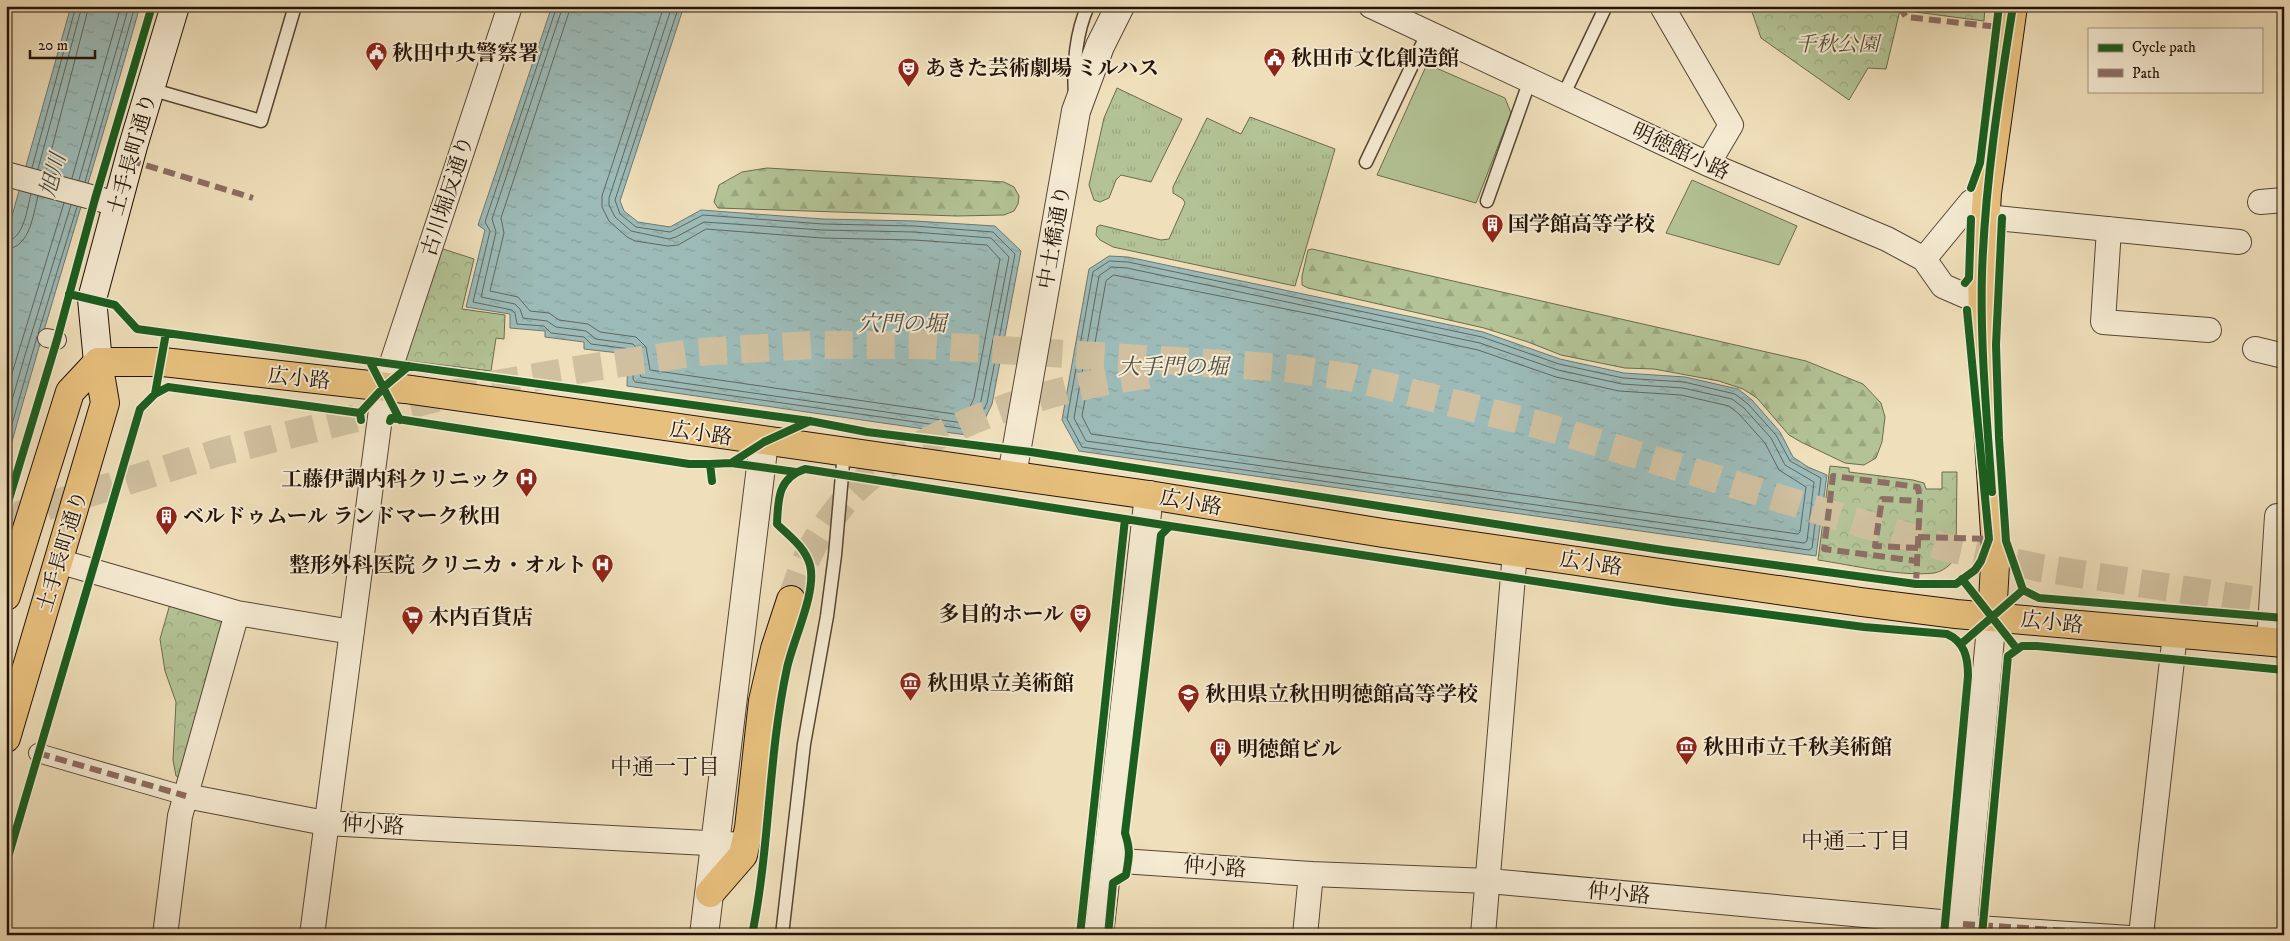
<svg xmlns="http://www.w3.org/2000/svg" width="2290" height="941" viewBox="0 0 2290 941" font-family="'IM FELL DW Pica','Noto Serif JP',serif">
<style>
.grass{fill:url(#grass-tufts);stroke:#6b6b4e}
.forest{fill:url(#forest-firs);stroke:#6b6b4e}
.park{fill:url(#park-crowns);stroke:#6b6b4e}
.pitch{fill:#b3c395;stroke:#6b6b4e}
.water{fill:url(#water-ripples);stroke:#6c7871}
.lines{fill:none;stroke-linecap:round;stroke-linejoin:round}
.shore{stroke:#606760;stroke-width:1}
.motorway-tunnel{stroke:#d0c09f;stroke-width:28;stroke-dasharray:28 14;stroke-linecap:butt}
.service-casing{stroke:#564634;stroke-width:15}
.pedestrian-casing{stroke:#564634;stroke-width:20}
.minor-casing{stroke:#564634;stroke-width:26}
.tertiary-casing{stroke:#564634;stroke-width:30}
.secondary-casing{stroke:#231307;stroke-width:30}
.primary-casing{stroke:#231307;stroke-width:30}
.motorway-casing{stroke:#231307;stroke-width:30}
.service{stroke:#f5ead2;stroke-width:12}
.pedestrian{stroke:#f5ead2;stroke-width:18}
.minor{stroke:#f5ead2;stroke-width:24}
.tertiary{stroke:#f5ead2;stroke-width:28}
.secondary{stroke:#f5ead2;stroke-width:28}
.primary{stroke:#e8c07d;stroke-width:28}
.motorway{stroke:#e8c07d;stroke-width:28}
.quiet{stroke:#8d6e63;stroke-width:6;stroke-dasharray:12 6;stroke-linecap:butt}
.cycleway-casing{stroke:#f5ead2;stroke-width:11}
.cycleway{stroke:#1b5e20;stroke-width:8}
.labels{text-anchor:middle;stroke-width:4;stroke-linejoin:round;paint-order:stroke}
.park-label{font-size:21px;font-style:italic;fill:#555139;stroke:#f5ead2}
.poi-label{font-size:21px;font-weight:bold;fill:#231307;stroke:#f5ead2;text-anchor:start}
.street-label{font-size:21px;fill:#231307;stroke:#f5ead2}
.water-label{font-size:22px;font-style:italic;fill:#4d4e45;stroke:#f5ead2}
.neighbourhood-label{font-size:22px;fill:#231307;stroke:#f5ead2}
</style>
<defs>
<pattern id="grass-tufts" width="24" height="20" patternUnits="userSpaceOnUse" patternTransform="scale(1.25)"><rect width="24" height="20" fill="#b3c395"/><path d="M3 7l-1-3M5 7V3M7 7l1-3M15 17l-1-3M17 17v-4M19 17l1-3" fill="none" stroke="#9aa77f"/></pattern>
<pattern id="forest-firs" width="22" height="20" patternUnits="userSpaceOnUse" patternTransform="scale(1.25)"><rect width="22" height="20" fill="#b3c395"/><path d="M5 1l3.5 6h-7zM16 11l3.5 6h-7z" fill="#9aa77f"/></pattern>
<pattern id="park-crowns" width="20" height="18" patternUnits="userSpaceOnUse" patternTransform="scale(1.25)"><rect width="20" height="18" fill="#b3c395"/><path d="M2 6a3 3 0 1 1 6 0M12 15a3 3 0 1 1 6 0" fill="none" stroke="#9aa77f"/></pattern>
<pattern id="water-ripples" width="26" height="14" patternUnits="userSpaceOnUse" patternTransform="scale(1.25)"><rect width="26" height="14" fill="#9cbbb8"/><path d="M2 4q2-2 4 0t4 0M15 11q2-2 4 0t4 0" fill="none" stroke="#86a09d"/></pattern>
</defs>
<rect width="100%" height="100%" fill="#efdfba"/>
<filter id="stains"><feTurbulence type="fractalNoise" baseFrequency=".004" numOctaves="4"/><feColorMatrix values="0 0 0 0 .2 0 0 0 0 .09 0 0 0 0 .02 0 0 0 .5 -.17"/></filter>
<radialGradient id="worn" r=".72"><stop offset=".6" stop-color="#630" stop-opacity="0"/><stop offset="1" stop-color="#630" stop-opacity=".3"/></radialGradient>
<path class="grass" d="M1117,88L1182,119L1151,182L1121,175L1116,180L1109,198L1100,202L1094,200L1089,185L1104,118Z
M1250,117L1335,149L1295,286L1113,247L1100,240L1096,235L1097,227L1100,225L1161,240L1169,239L1185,203L1183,199L1173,193V187L1207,118L1241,134Z"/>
<path class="forest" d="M767,168L1004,182L1014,187L1019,196L1018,204L1014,211L1004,215L957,216L718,208L714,202L719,185L742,172Z
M1312,249L1806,361L1863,384L1881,403L1885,417L1882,442L1876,458L1864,465L1845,463L1801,442L1789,435L1757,398L1743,389L1719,381L1654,369L1625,368L1561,355L1528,342L1484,328L1308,288L1302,285V276L1308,250Z"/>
<path class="park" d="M1750,6H1985L1984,21L1900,10L1886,69L1868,68L1849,100L1761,38Z
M437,247L474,259L462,309L505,315L504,339L496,338L491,371L401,360Z
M1830,466L1849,468V472L1913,480L1924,483L1926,489H1942V472H1957L1956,558C1950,565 1944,571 1934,573C1901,577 1852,565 1818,560Z
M170,604L224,619L188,779L176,776L173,760L176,702L165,671L160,639Z"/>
<path class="pitch" d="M1427,64L1505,98L1511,113L1476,203L1377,175Z
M1692,180L1797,226L1779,265L1666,233Z"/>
<path class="water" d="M71,6H140C97,159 48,310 6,463V237Z
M552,6H684L620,201L624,211L638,222L670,227L701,210L823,219L915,221L995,226L1021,251L992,404L984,421L966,435L627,386L628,354L584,349V342L545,337V331L510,328V314L466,307L485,230L478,225Z
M1109,256L1128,257L1483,332L1560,359L1624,373L1685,377L1738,389L1752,400L1780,432L1793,457L1808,467L1827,475L1816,556L1079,451L1062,420L1089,269Z"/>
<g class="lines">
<path class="shore" d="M557,6L485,222L490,231L473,302L512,310L515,313L517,324L544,326L551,333L584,337L591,344L630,349L634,354L633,379L635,382L965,429L980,417L987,403L1015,254L993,232L914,226L823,224L703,215L670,232L636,227L620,214L615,200L679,6
M563,6L492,219L496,232L481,297L515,304L520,309L523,318L547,321L556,327L586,331L596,339L633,344L640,352V374L641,377L963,423L975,413L981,401L1009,257L991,238L914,232L822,230L704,222L676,237L669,239L631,231L615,217L609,205V198L672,6
M571,6L501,218L504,233L490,291L518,297L530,311L549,313L559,320L588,324L600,332L636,337L646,347L650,370L961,415L969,409L974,398L1000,259L987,245L914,240L822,238L706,229L678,245L668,246L635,241L627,237L609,221L602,207V196L664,6
M32,168L76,6
M38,169L82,6
M46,171L89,6
M72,178L121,6
M79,180L129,6
M85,182L135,6
M6,241C24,240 27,208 31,194
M6,249C30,248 33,215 38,196
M1110,261L1128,262L1482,337L1559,364L1623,378L1684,382L1735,394L1748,404L1776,435L1790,461L1821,478L1812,548L1809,550L1082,447L1067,419L1093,272Z
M1112,267L1127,268L1480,343L1558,370L1622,384L1683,388L1732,399L1744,408L1771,438L1785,465L1814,482L1807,541L1804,543L1086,441L1074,418L1099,276Z
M1114,275L1316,315L1478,350L1556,377L1619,391L1681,395L1729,406L1739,414L1765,443L1779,470L1806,487L1800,532L1798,534L1091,434L1082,416L1106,281Z
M38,334L77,207
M6,393L64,203
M6,421L25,355L71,205
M6,445L37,337"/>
<path class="motorway-tunnel" d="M6,519L220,452L485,386L588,368L698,352L811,345H923L1286,368L1354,378L1540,425L1860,523L1948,548L2041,568L2284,605
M791,600C798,582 804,561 814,544C824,527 837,510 850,495C867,476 889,463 911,450C988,407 1073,384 1160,373"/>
<defs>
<path id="service" d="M150,89L261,121L295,6
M1075,94C1073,66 1076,32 1088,6
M1563,96L1606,6
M1366,162L1428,32
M1487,201L1530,80
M782,935L804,744L827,616L835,555L844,452"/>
<path id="pedestrian" d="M47,338L57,340
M38,753L186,796
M1963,924L2130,935"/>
<path id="minor" d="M1371,6L1708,164L1887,239L1924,259L1943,286L1966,296H1982
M1664,6L1663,8L1731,125L1708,164
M6,174L117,204
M2260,202L2284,200
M1986,217L2239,242
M2109,229L2103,322L2209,330
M1924,259L1971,202L1987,193
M2255,349L2284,356
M58,561L237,613L352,632
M2269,642L2277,516L2284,517
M186,796L325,823L745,845
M1107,860L1311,874L1489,881L1963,924
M165,935L180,816L237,613
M312,935L384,387L510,6
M1305,935L1311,874
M1483,935L1515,552
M2141,935L2175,634"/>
<path id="tertiary" d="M1012,475L1076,111L1100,46L1120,6
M704,935L764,442
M1099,935L1149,495
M1962,935L1992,617"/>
<path id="secondary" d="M98,362L92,299L133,146L175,6"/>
<path id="primary" d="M98,362H163L405,389L1149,495L1383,533L1861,602L1956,614L2284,643
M6,596L70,392L98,362
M1992,617L1996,548L1984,365L1982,273L1987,193L2013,6
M6,738L105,403L98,362"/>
<path id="motorway" d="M710,893L743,855L749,828L763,701L775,649L791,600"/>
</defs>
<use href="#service" class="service-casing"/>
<use href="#pedestrian" class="pedestrian-casing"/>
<use href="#minor" class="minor-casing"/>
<use href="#tertiary" class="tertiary-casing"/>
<use href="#secondary" class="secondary-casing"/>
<use href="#primary" class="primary-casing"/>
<use href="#motorway" class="motorway-casing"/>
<use href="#service" class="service"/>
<use href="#pedestrian" class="pedestrian"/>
<use href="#minor" class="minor"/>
<use href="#tertiary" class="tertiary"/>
<use href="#secondary" class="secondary"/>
<use href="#primary" class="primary"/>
<use href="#motorway" class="motorway"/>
<path class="quiet" d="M1899,6L1906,17L1999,27
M129,160L253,198
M1918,537L1989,539
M1918,548L1875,546L1882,499L1920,501
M1916,584L1920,501L1918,487L1833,476L1824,549L1917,561
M38,753L186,796
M1963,924L2130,935"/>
<defs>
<path id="cycleway" d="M1971,188L1980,163L1999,6
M2002,218L1996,345L1999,438L2006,541L2023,590L2039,598L2284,618
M1965,283L1969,278L1971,219
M69,294L115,305L137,329L810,421L867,432L1031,452L1663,550L1916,584H1956L1975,570L1981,561L1989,539L1967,310
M370,362L400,420
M155,394L168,387L360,413L361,420
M360,413L384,387L409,366
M390,421L391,418L689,464H710L712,481
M731,463L764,442L810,421
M710,464L731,463L796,472
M1992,492C1987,419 1980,346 1982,273C1985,184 1999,94 2013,6
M6,509L57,340L95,199L152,6
M1962,579L2017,649
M1961,644L2023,590
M6,864L140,409L155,394L166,333
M752,935C770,847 768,756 787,668C793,640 817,592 810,565C805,547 789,536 777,524C778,499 778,478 805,469L1170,526
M1080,935L1125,519
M1108,935L1113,883L1126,875C1129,856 1131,852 1125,833L1161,535L1170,526L1673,602L1864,627L1947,634C1965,642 1968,658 1968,676L1944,935
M1982,935L2008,656L2022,646H2037L2284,670"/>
</defs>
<use href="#cycleway" class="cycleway-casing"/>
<use href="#cycleway" class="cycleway"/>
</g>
<defs>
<symbol id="civic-pin" viewBox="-11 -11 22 30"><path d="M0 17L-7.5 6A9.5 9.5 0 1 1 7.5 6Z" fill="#8f2418" stroke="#f5ead2"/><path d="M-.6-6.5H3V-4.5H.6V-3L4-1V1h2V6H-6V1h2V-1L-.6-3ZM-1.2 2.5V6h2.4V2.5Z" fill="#fff"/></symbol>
<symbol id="theatre-pin" viewBox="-11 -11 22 30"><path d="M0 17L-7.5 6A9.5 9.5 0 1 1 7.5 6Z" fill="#8f2418" stroke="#f5ead2"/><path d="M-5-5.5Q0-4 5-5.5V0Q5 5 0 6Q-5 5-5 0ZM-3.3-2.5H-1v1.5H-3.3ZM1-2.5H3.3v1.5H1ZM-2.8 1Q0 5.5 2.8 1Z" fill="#fff"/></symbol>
<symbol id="building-pin" viewBox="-11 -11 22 30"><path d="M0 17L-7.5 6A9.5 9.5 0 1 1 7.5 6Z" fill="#8f2418" stroke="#f5ead2"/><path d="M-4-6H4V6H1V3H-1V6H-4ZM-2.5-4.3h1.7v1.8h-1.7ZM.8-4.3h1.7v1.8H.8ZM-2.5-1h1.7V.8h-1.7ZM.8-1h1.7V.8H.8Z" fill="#fff"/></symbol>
<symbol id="hospital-pin" viewBox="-11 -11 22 30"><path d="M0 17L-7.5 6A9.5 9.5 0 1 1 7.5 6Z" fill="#8f2418" stroke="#f5ead2"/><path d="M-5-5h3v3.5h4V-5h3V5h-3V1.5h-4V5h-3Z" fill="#fff"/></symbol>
<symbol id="supermarket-pin" viewBox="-11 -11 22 30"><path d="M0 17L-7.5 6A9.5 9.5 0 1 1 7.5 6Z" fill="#8f2418" stroke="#f5ead2"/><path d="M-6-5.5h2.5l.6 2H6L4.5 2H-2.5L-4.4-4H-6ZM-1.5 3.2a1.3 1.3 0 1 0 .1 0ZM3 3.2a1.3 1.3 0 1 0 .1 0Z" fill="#fff"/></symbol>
<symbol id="museum-pin" viewBox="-11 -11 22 30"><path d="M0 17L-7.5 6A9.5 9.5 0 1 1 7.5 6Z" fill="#8f2418" stroke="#f5ead2"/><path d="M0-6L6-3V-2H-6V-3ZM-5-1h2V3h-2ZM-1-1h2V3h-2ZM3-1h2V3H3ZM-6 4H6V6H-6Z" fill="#fff"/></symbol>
<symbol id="school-pin" viewBox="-11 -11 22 30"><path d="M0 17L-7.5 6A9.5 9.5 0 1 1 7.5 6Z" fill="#8f2418" stroke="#f5ead2"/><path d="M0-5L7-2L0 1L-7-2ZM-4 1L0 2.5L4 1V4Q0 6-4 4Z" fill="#fff"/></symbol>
</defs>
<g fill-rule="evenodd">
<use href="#civic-pin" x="364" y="40" width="25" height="34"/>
<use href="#civic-pin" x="1262" y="46" width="25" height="34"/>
<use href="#theatre-pin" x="896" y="56" width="25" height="34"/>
<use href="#building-pin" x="1480" y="212" width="25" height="34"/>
<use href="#hospital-pin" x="514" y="466" width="25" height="34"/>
<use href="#building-pin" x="154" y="504" width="25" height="34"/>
<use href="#hospital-pin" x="590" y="552" width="25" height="34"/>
<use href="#theatre-pin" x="1068" y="602" width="25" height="34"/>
<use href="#supermarket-pin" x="400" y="604" width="25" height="34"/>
<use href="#museum-pin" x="898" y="670" width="25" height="34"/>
<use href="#school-pin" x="1176" y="682" width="25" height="34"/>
<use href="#museum-pin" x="1674" y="734" width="25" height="34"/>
<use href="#building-pin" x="1208" y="736" width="25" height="34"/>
</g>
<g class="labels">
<g class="park-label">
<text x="1837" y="51">千秋公園</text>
</g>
<g class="poi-label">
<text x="392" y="60">秋田中央警察署</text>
<text x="1291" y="65">秋田市文化創造館</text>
<text x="925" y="75">あきた芸術劇場 ミルハス</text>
<text x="1508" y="231">国学館高等学校</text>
<text x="511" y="486" text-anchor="end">工藤伊調内科クリニック</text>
<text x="183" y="523">ベルドゥムール ランドマーク秋田</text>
<text x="587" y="572" text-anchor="end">整形外科医院 クリニカ・オルト</text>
<text x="1064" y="621" text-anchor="end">多目的ホール</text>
<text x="428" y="624">木内百貨店</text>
<text x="927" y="690">秋田県立美術館</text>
<text x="1205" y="701">秋田県立秋田明徳館高等学校</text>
<text x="1703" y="754">秋田市立千秋美術館</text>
<text x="1237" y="756">明徳館ビル</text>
</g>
<g class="street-label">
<text transform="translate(1681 151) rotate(25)" y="7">明徳館小路</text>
<text transform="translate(132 154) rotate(-74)" y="7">土手長町通り</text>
<text transform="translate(447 196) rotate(-72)" y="7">古川堀反通り</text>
<text transform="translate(1054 237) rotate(-80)" y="7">中土橋通り</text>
<text transform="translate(299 378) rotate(6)" y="7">広小路</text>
<text transform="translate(701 433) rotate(8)" y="7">広小路</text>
<text transform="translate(1191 502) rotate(10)" y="7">広小路</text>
<text transform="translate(62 551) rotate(-73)" y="7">土手長町通り</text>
<text transform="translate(1591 563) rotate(8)" y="7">広小路</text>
<text transform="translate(2052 622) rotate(6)" y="7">広小路</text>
<text transform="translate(373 825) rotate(3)" y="7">仲小路</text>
<text transform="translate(1215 867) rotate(4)" y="7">仲小路</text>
<text transform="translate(1619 893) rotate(5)" y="7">仲小路</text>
</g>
<g class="water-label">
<text transform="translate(52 175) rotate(-75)" y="8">旭川</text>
<text x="902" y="331">穴門の堀</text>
<text x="1173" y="374">大手門の堀</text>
</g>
<g class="neighbourhood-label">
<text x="665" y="774">中通一丁目</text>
<text x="1856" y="848">中通二丁目</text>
</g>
</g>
<rect width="2290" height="941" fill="none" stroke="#efdfba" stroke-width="25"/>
<rect x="8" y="8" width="2275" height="926" fill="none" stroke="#231307" stroke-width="2.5"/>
<rect x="12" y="12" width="2265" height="916" fill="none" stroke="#231307"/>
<rect x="2088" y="28" width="175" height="65" fill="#f5ead2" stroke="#a19481"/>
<rect x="2098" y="44" width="25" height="8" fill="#1b5e20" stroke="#a19481"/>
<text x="2132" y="52" font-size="15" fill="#231307">Cycle path</text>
<rect x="2098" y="69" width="25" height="8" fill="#8d6e63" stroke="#a19481"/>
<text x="2132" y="78" font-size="15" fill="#231307">Path</text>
<path d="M30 50v8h65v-8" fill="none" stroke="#231307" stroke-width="2.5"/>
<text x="38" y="50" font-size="15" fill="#231307" stroke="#f5ead2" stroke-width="4" paint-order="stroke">20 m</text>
<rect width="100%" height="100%" filter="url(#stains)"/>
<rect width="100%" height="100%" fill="url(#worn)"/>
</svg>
